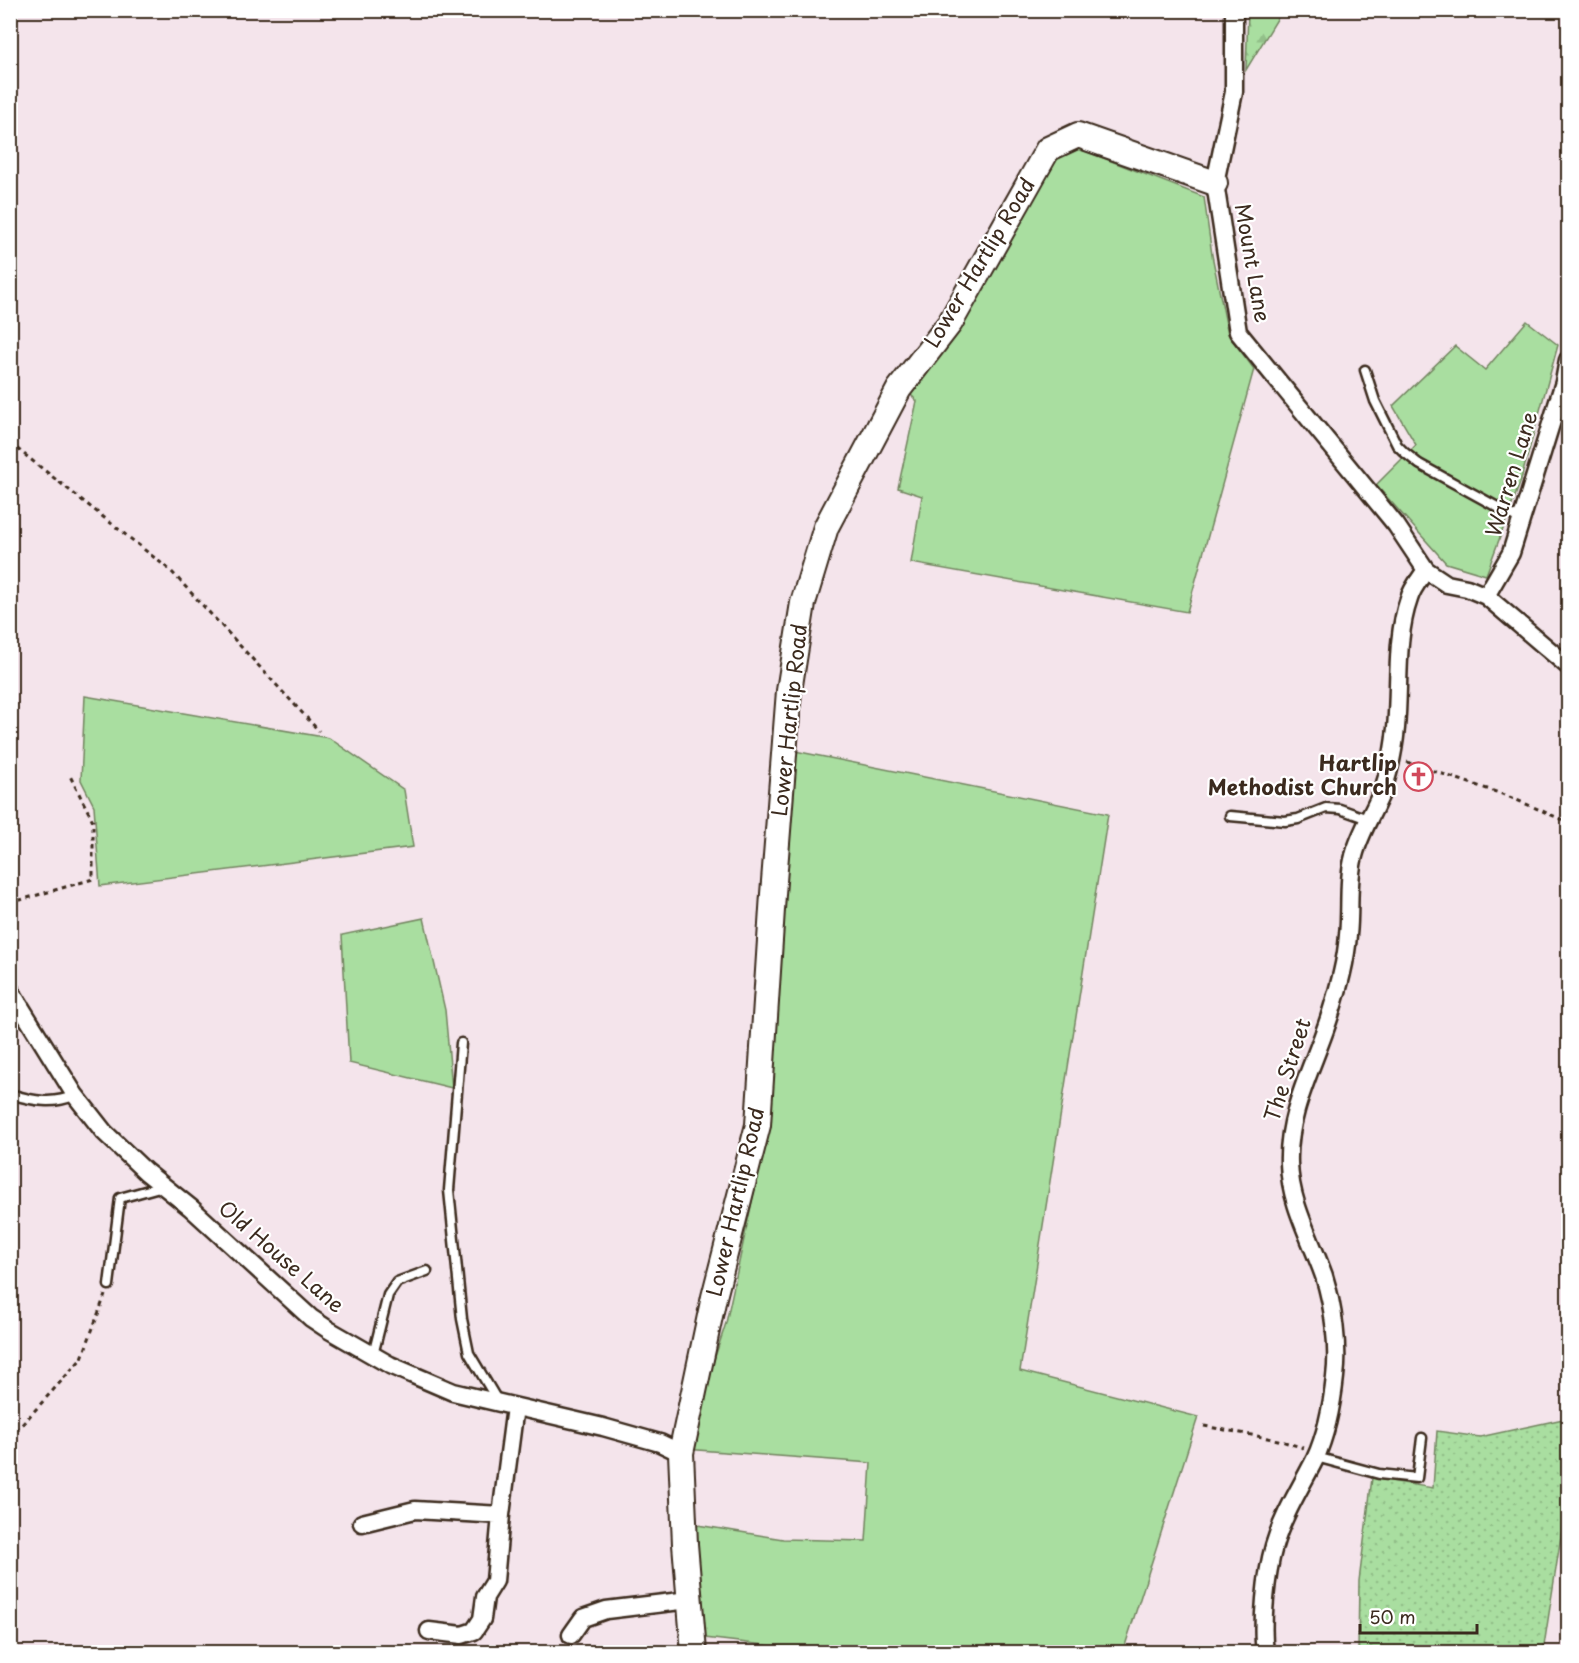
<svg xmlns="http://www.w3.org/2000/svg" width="1579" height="1663" viewBox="0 0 1579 1663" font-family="'Playpen Sans',sans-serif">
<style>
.grass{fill:#a9dea0;stroke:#72845f;stroke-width:1.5}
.forest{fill:url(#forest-firs);stroke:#72845f;stroke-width:1.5}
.garden{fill:url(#garden-dots);stroke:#72845f;stroke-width:1.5}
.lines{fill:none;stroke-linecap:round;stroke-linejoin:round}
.lane-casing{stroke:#3b2a1e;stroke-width:13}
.street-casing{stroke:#3b2a1e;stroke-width:21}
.secondary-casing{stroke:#3b2a1e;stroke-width:28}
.path{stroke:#3b2a1e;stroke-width:3;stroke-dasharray:4.5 4.5;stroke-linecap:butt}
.lane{stroke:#fff;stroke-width:8}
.street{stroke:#fff;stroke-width:16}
.secondary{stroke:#fff;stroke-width:24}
.labels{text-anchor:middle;stroke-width:4.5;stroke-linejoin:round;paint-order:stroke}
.street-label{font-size:21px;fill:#3b2a1e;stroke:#fff}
.poi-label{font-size:21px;font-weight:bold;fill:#3b2a1e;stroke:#fff;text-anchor:end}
</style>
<defs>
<pattern id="forest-firs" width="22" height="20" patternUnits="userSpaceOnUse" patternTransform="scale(1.5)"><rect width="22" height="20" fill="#a9dea0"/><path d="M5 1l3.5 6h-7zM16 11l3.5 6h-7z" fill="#92bf89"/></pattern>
<pattern id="garden-dots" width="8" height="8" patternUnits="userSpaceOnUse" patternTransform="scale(1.5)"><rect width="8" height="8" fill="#a9dea0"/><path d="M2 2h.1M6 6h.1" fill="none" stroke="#92bf89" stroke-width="1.8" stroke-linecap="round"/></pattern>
</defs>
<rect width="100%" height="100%" fill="#f4e4eb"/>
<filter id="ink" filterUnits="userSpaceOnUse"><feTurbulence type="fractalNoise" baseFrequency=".0167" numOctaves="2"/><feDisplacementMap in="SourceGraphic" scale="12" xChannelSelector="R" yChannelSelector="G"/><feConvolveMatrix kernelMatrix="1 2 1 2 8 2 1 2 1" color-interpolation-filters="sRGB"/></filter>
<g filter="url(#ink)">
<path class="grass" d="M1075,147L1204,197L1212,255L1228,334L1254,369L1187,612L911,563L922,496L898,488L917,401L906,390L958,329L1057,159Z
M1527,321L1558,345L1520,483L1486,575L1446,563L1376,485L1416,445L1393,406L1455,346L1485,370Z
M85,696L329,738L404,790L413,847L100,886L94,806L81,780Z
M790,750L1108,814L1020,1371L1198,1417L1123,1652H823L705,1638L691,1524L783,1539L866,1541L871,1463L685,1449L726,1323L768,1127Z
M424,918L445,1010L452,1088L349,1063L342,935Z"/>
<path class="forest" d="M1248,11H1282L1246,70Z"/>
<path class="garden" d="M1568,1418V1491L1543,1652H1358L1359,1581L1372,1478L1433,1488L1437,1431L1480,1437Z"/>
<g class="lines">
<defs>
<path id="lane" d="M1365,370L1375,401L1397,445L1404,452L1419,464L1521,520
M1230,816L1285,821L1298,819L1326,808L1340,809L1368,819
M461,1043L449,1190L462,1319L469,1353L497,1400
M10,1094C34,1101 53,1105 75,1095
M109,1285L120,1198L163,1186
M373,1355L388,1295L397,1282L427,1271
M1316,1457L1379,1474L1417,1478L1422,1438"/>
<path id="street" d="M1234,10V92L1215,183L1238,332L1396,525L1426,570L1447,584L1467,588L1486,596L1568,666
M1486,596L1511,553L1564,382L1568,360
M10,990L75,1095L104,1132L146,1172L191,1208L311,1318L329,1330L390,1365L453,1392L603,1427L660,1443L681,1453
M362,1523L415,1510L501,1515
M429,1631L462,1635L474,1631L482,1619L485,1597L495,1581L501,1515L515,1407
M571,1635L583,1618L606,1610L689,1600
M1265,1652C1261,1624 1266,1574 1274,1546C1283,1515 1301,1487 1315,1459C1327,1433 1332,1405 1335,1377C1339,1346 1333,1305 1324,1276C1311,1239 1290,1204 1289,1163C1287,1110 1316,1062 1331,1012C1339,986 1346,962 1348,935C1351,909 1347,881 1354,856C1360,832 1374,812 1383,789C1390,770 1394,748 1396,728C1400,687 1395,638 1409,599C1412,588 1420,579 1426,570"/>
<path id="secondary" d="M694,1652L685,1544L681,1453L714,1297L758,1125L773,894L789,691L803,603L826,527L899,389L950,323L1048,149L1078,135L1215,183"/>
</defs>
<use href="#lane" class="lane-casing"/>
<use href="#street" class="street-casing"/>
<use href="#secondary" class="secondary-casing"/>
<path class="path" d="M10,443L170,570L319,731
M1407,762L1505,795L1568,822
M10,903L93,879V821L69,774
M1204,1426L1278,1440L1304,1448
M10,1438L82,1358L105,1295"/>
<use href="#lane" class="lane"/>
<use href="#street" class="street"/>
<use href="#secondary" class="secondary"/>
</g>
</g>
<defs>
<symbol id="church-ring" viewBox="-11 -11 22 22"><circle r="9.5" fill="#fff" stroke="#d1495b" stroke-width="1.5"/><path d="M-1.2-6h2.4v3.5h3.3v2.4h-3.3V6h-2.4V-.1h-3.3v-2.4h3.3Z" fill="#d1495b"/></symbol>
</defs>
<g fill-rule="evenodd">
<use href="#church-ring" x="1402" y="760" width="33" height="33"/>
</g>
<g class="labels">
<g class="street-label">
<text transform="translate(980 263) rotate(-59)" y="7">Lower Hartlip Road</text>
<text transform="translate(1252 263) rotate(80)" y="7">Mount Lane</text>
<text transform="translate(1512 474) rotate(-73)" y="7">Warren Lane</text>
<text transform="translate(790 720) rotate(-84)" y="7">Lower Hartlip Road</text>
<text transform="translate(1288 1070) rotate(-72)" y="7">The Street</text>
<text transform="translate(736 1202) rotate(-77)" y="7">Lower Hartlip Road</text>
<text transform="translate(281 1257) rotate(41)" y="7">Old House Lane</text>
</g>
<g class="poi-label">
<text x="1397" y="771">Hartlip<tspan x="1397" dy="24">Methodist Church</tspan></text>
</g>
</g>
<rect width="1579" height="1663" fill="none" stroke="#fff" stroke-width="36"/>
<rect x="18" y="18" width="1543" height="1627" fill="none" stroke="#3b2a1e" stroke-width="2" filter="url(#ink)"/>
<path d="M1360 1624v9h117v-9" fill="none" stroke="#3b2a1e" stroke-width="3"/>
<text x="1369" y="1624" font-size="18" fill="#3b2a1e" stroke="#ffffff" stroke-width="4.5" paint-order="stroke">50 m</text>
</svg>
